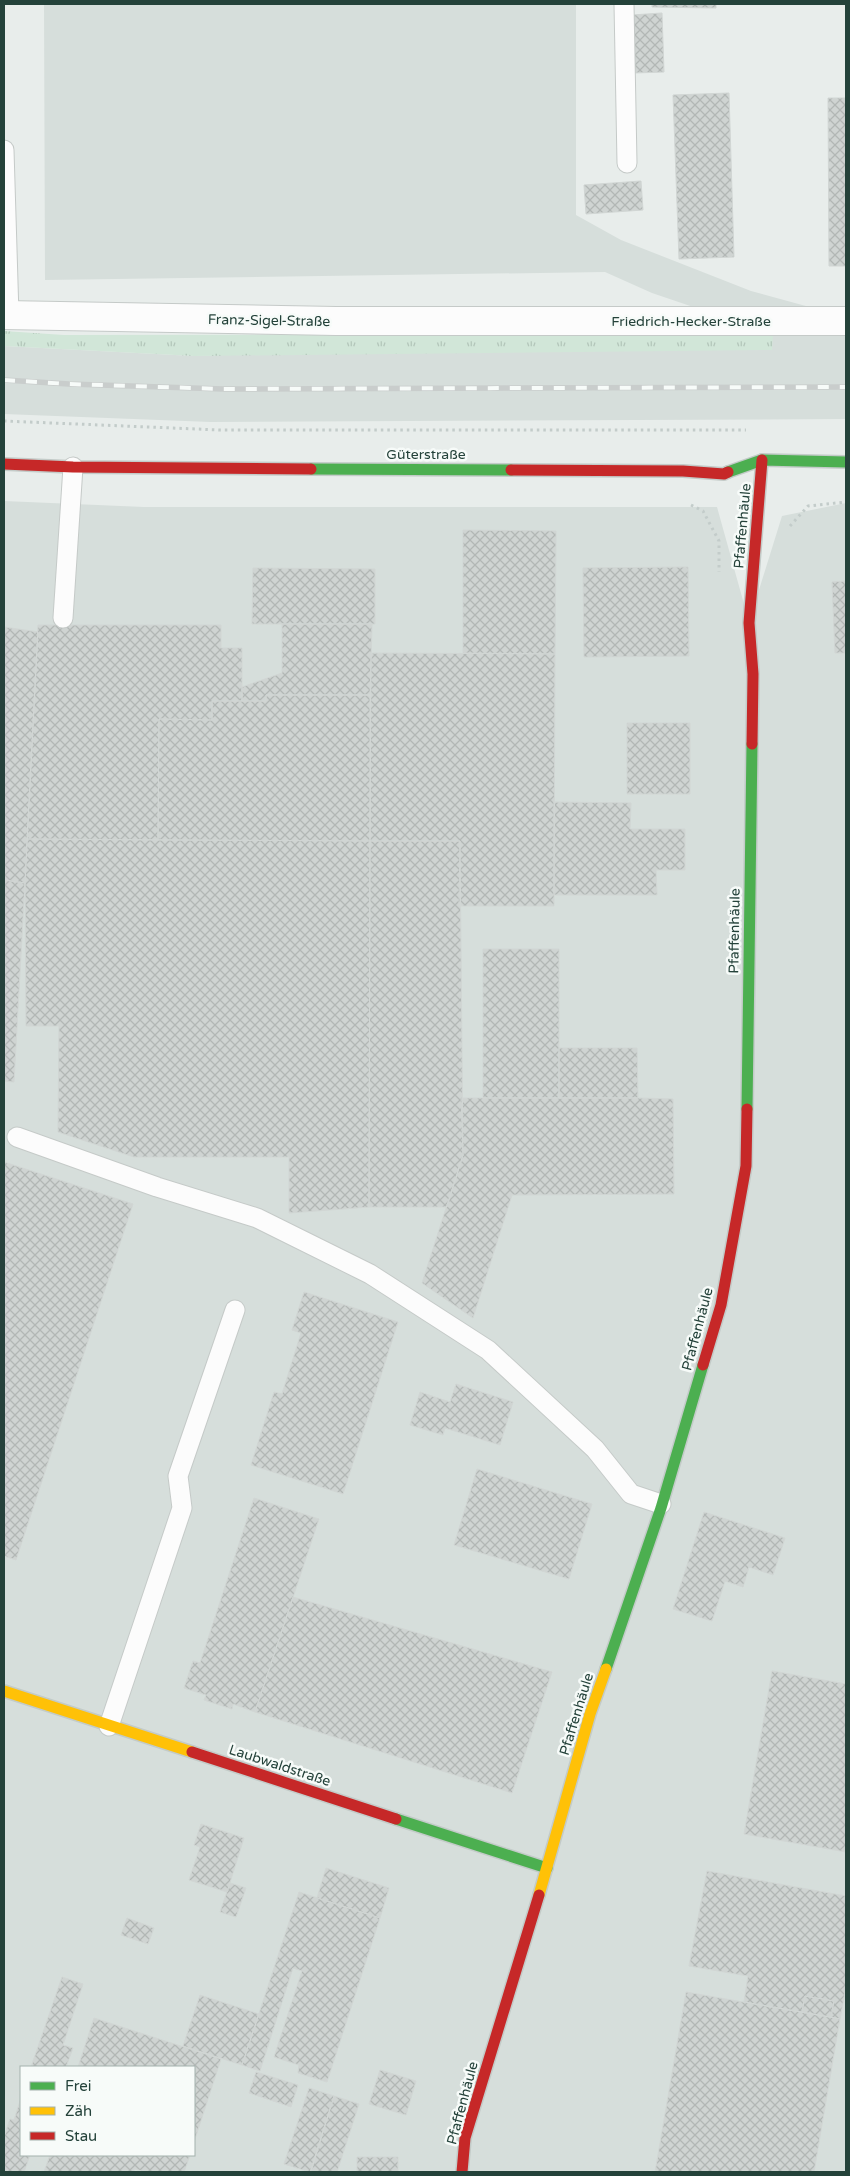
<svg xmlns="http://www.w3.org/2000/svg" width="850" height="2176" viewBox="0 0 850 2176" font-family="'Varela Round',sans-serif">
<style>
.built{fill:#d6dedb;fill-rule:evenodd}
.grass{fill:url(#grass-tufts)}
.building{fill:url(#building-cross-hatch);stroke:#d1d6d4}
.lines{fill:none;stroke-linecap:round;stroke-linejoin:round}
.lane-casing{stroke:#c5cac8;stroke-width:21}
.street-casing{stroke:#c5cac8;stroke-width:30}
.fast-casing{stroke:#c3cbc8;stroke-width:14}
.slow-casing{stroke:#c3cbc8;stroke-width:14}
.jam-casing{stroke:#c3cbc8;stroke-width:14}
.path{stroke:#c3ccca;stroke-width:3;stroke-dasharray:2.5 4;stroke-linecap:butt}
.lane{stroke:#fcfcfc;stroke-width:19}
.street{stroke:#fcfcfc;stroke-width:28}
.fast{stroke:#4caf50;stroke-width:11}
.slow{stroke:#ffc107;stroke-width:11}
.jam{stroke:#c62828;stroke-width:11}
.rail-casing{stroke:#c9cdcc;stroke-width:5.5}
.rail{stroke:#f7fbf9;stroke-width:4;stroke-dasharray:11;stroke-linecap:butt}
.labels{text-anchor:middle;stroke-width:5;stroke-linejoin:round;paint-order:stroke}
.street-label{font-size:14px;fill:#24423a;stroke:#f7fbf9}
</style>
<defs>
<pattern id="grass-tufts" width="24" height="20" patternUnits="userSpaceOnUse" patternTransform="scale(1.25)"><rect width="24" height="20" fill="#d1e6d8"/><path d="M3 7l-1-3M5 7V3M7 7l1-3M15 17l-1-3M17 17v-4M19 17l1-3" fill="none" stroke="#b3c6ba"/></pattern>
<pattern id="building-cross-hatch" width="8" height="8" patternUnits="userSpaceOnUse" patternTransform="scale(1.25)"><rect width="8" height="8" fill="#cfd4d2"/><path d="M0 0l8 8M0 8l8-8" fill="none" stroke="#b2b7b5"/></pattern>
</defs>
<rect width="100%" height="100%" fill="#e8edeb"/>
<path class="built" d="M44,4H576V215L621,240L751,291L846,317V419L211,422L4,414V346L194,356L773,334L652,293L605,272L45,280Z
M4,501L144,507H717L749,622L782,516L846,503V2172H4ZM21,2067H194V2155H21Z"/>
<path class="grass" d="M4,331L64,335L773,334L772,350L194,356L4,346Z"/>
<path class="building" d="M652,4H716V8L652,7Z
M662,13L664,72L634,73L632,15Z
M729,93L734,257L679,259L673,95Z
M828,98H846V266H829Z
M641,181L643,210L586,214L584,185Z
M463,530L556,531L555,654L463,653Z
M688,567L689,656L584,657L583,568Z
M253,568L375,569V624H252Z
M846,581V653H835L832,582Z
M282,624H372L370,695H266V701H242V687L282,673Z
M38,625H221V648H242V701H212V720L159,719L158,840L27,839Z
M4,627L38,632L25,883L4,880Z
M371,653L555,654L554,906H459L460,841H370Z
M266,695H370V841L158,840L159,719L212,720V701H266Z
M627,723H690V794H627Z
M554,802L631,803L630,829H685V870H656L657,895H554Z
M27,839L370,841L369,1207L289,1213V1157H134L58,1132L59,1026H26L25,883Z
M370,841H460L463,1155L447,1207H369Z
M4,880L25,883L14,1082L4,1081Z
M483,949H559V1098H483Z
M559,1048H637L638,1098H559Z
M461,1098H638L673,1099L674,1194L512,1195L473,1318L422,1283L463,1155Z
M4,1162L133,1204L16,1560L4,1556Z
M304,1292L398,1322L343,1494L251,1465L274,1392L282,1394L301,1333L292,1330Z
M456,1384L513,1402L500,1445L445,1428L443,1435L410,1425L420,1392L450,1402Z
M477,1469L592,1504L569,1579L454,1545Z
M254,1498L319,1519L255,1712L233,1704L232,1709L204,1700L206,1695L184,1688L193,1661L200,1663Z
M704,1512L785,1538L773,1575L749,1567L743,1587L725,1581L712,1621L673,1609Z
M293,1597L552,1672L512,1793L255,1712Z
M772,1671L846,1684V1852L744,1834Z
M201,1824L244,1838L227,1892L189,1880L200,1847L194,1845Z
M326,1868L389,1888L380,1918L317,1898Z
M707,1871L846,1896V1987L840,2019L831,2017L834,2001L805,1996L802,2012L744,2002L748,1976L689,1966Z
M230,1883L246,1888L236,1917L220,1912Z
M299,1892L380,1918L327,2082L298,2073L299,2065L274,2057L302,1971L293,1968L260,2071L242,2065Z
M127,1918L154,1928L148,1944L121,1935Z
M62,1977L83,1984L63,2045L73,2048L66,2067H31Z
M686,1992L840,2019L814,2172H655Z
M200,1995L259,2014L242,2065L183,2046Z
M805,1996L834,2001L831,2017L802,2012Z
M94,2018L221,2059L194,2142V2067H78Z
M380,2070L416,2081L406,2115L369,2104Z
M256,2072L298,2085L291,2107L249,2093Z
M309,2088L334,2096L310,2172L284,2164Z
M334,2096L359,2104L337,2172H311Z
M21,2098V2155H30L24,2172H4V2137L10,2119L14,2120Z
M50,2155H190L184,2172H145L135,2169L133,2172H44Z
M357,2157H398V2172H357Z"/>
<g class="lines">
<defs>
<path id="lane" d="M624,4L627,163
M4,150L9,315
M63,618L73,467
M17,1137L157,1187L257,1218L370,1274L488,1350L595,1449L631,1494L661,1504
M109,1726L182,1508L178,1476L235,1310"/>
<path id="street" d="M4,315L336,321H846"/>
<path id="fast" d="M311,469L511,470
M728,472L762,460L846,462
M747,1109L752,744
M606,1669L661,1508L703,1365
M396,1819L547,1868"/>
<path id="slow" d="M4,1691L192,1752
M539,1895L590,1714L606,1669"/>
<path id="jam" d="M4,464L73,467L311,469
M511,470L683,471L724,474L728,472
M752,744L753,674L749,623L762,460
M703,1365L721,1305L746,1166L747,1109
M192,1752L396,1819
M462,2172L465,2138L539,1895"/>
</defs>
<use href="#lane" class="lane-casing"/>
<use href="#street" class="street-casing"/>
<use href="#fast" class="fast-casing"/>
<use href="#slow" class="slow-casing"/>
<use href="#jam" class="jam-casing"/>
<path class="path" d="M4,421L220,430H746
M691,505L703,511L719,541V572
M790,526L808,506L846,502"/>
<use href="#lane" class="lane"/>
<use href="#street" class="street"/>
<use href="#fast" class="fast"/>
<use href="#slow" class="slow"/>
<use href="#jam" class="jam"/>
<defs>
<path id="rail" d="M4,380L69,384L223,389L846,387"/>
</defs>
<use href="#rail" class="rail-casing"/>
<use href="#rail" class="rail"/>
</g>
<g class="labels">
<g class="street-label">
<text transform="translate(269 320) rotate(1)" y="5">Franz-Sigel-Straße</text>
<text x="691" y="326">Friedrich-Hecker-Straße</text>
<text x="426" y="459">Güterstraße</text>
<text transform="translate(742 526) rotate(-85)" y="5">Pfaffenhäule</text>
<text transform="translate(734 931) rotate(-89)" y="5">Pfaffenhäule</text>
<text transform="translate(697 1329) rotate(-75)" y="5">Pfaffenhäule</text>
<text transform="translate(576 1714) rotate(-73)" y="5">Pfaffenhäule</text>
<text transform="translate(280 1765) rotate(18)" y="5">Laubwaldstraße</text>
<text transform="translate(462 2103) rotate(-75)" y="5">Pfaffenhäule</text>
</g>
</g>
<rect width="850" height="2176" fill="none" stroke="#24423a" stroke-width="10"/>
<rect x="20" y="2066" width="175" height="90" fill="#f7fbf9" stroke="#a3b1ad"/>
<rect x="30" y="2082" width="25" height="8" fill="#4caf50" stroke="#a3b1ad"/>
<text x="65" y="2091" font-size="15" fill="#24423a">Frei</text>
<rect x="30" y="2107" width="25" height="8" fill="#ffc107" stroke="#a3b1ad"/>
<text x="65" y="2116" font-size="15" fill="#24423a">Zäh</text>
<rect x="30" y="2132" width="25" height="8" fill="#c62828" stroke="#a3b1ad"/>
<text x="65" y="2141" font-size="15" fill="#24423a">Stau</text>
</svg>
